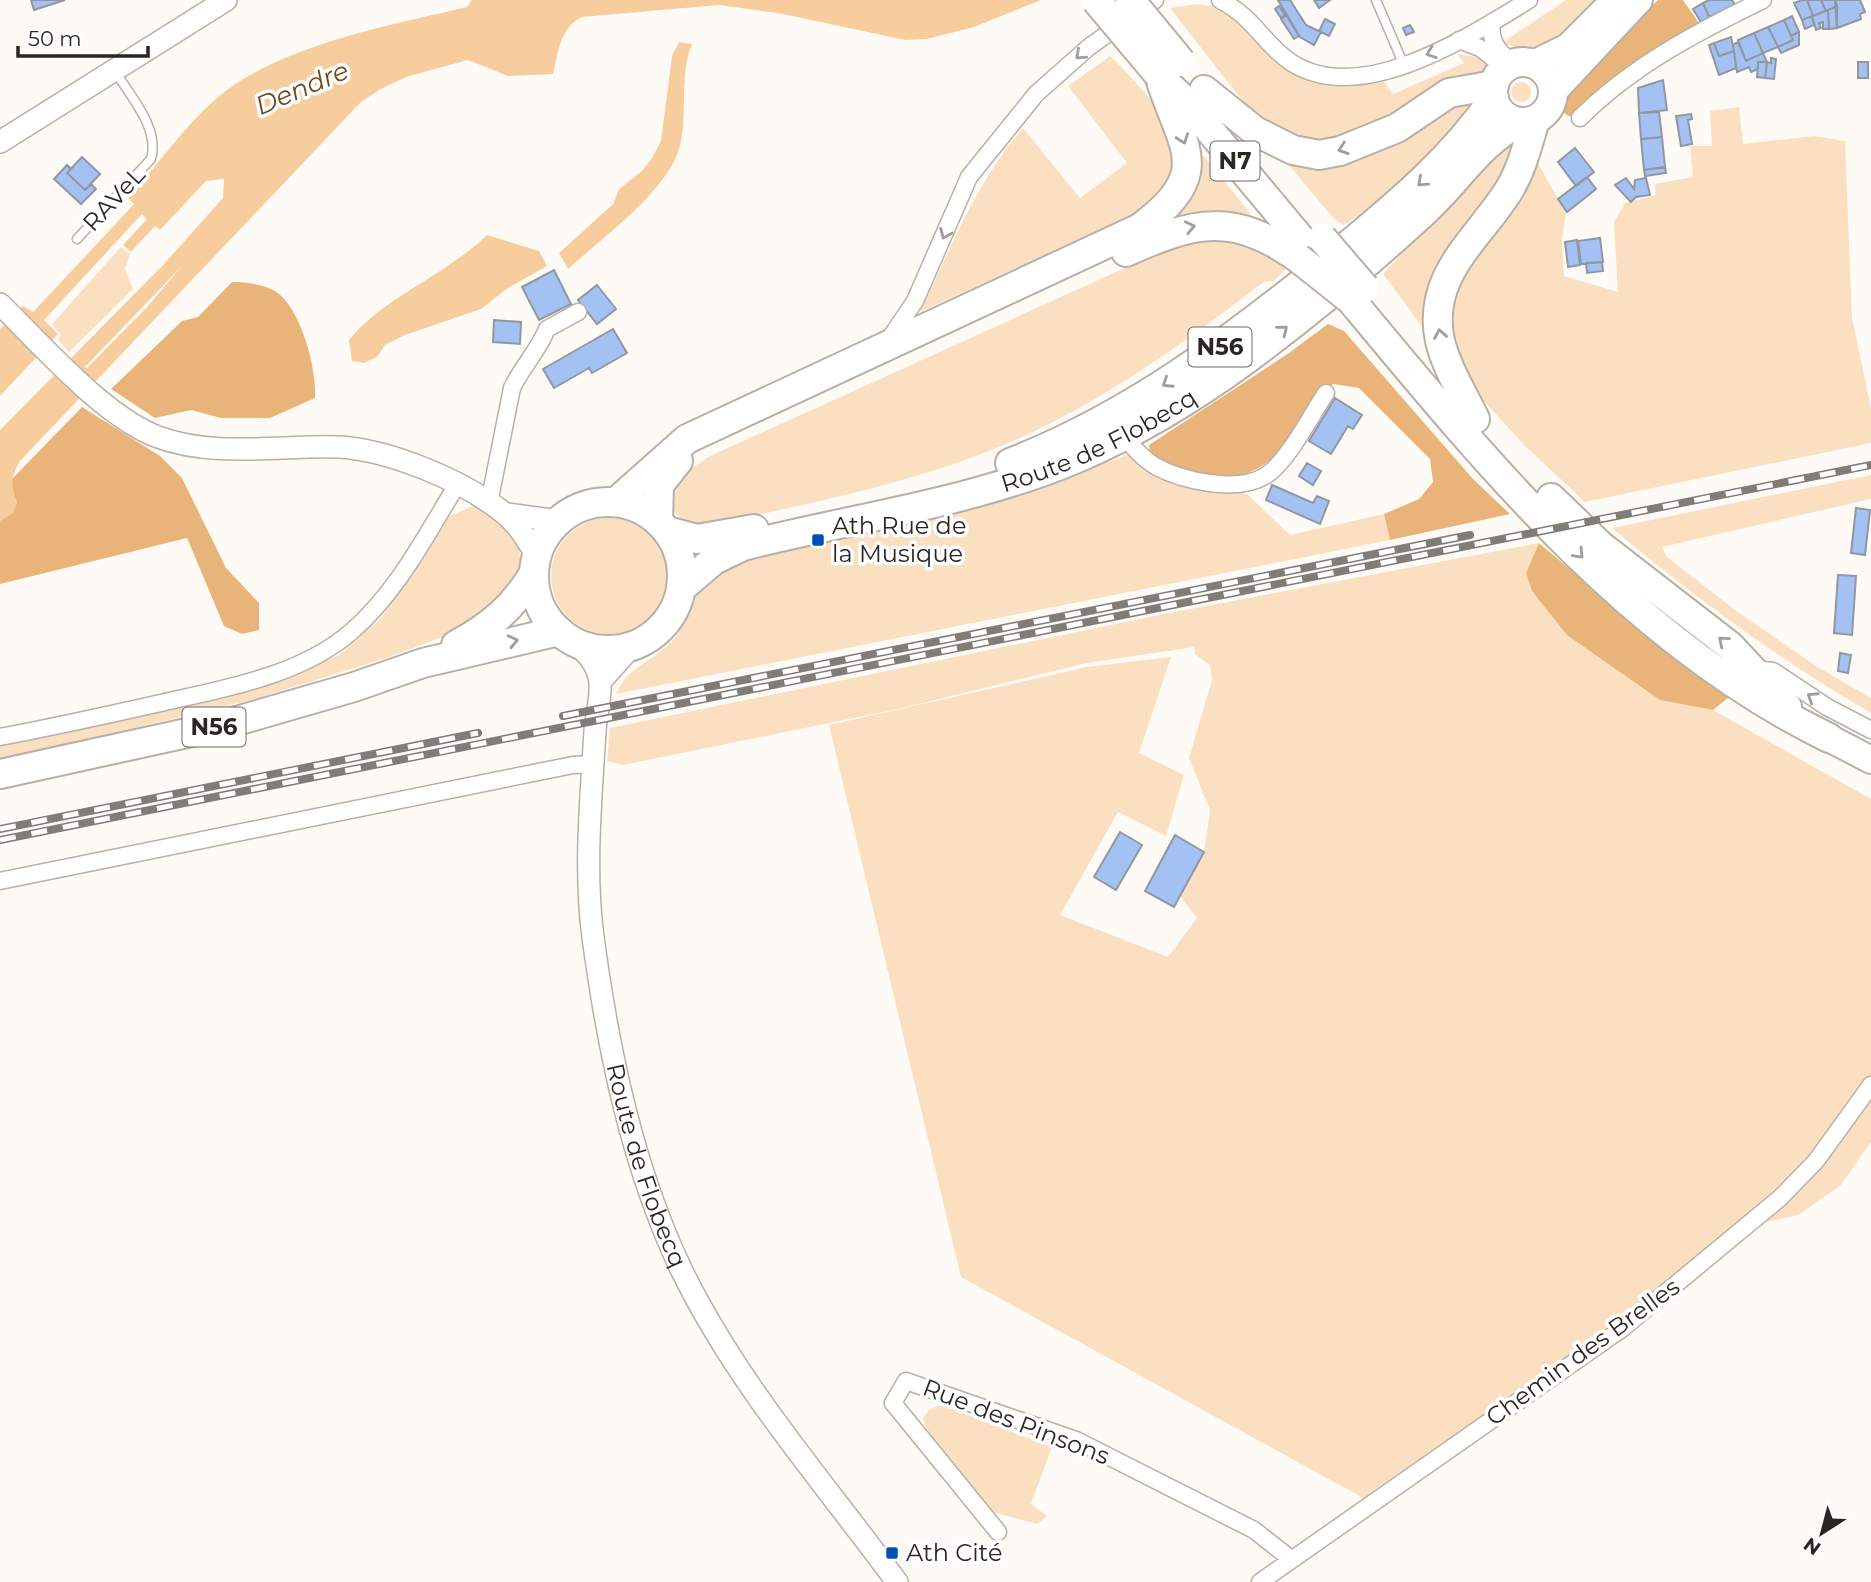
<svg xmlns="http://www.w3.org/2000/svg" width="1871" height="1582" viewBox="0 0 1871 1582" font-family="Montserrat,sans-serif">
<style>
.green{fill:#fbdfc1}
.forest{fill:#e9b479}
.water{fill:#f8cd9e;fill-rule:evenodd}
.building{fill:#a3c2f3;stroke:#9197a0;stroke-width:2}
.lines{fill:none;stroke-linecap:round;stroke-linejoin:round}
.service-casing{stroke:#b8b0a7;stroke-width:11}
.minor-casing{stroke:#b8b0a7;stroke-width:19}
.tertiary-casing{stroke:#b8b0a7;stroke-width:24}
.primary-casing{stroke:#b8b0a7;stroke-width:30}
.trunk-casing{stroke:#b8b0a7;stroke-width:32}
.service{stroke:#fff;stroke-width:8}
.minor{stroke:#fff;stroke-width:16}
.tertiary{stroke:#fff;stroke-width:21}
.primary{stroke:#fff;stroke-width:26}
.trunk{stroke:#fff;stroke-width:28}
.rail-casing{stroke:#807d79;stroke-width:8}
.rail{stroke:#fff;stroke-width:5;stroke-dasharray:16;stroke-linecap:butt}
.trunk-bridge-casing{stroke:#b8b0a7;stroke-width:32;stroke-linecap:butt}
.trunk-bridge{stroke:#fff;stroke-width:28}
.oneway{stroke:#9f9e9c}
.poi-dot{fill:#004eb8;stroke:#fff;stroke-width:2.5}
.labels{text-anchor:middle;stroke-width:7;stroke-linejoin:round;paint-order:stroke}
.shield{fill:#fff;stroke:#6a6865;stroke-width:2}
.shield-label{font-size:23px;font-weight:bold;fill:#2a2723}
.street-label{font-size:24px;fill:#2a2723;stroke:#fff}
.poi-label{font-size:24px;fill:#2a2723;stroke:#fff;text-anchor:start}
.water-label{font-size:26px;font-style:italic;fill:#6d491d;stroke:#fff}
</style>
<rect width="100%" height="100%" fill="#fefbf7"/>
<path class="green" d="M1566,0H1595C1570,26 1543,64 1503,42Z
M1197,4C1211,6 1226,8 1238,15C1249,22 1259,37 1268,46C1306,86 1331,91 1384,82L1393,94L1464,63L1457,54L1483,58L1492,65L1483,73L1421,100L1343,140L1301,142L1263,121L1245,104L1170,8Z
M1110,56C1135,81 1181,125 1177,164C1176,176 1164,192 1158,203L920,312C951,248 976,182 1023,128L1080,198L1127,163L1068,86Z
M1511 92a10 10 0 1 1 20 0a10 10 0 1 1-20 0Z
M1483,92L1479,109L1400,185L1344,225L1335,220L1276,150L1302,158Z
M1739,107L1743,144L1814,136L1845,141L1852,318L1871,408V443L1585,502L1525,446L1472,388L1451,345L1449,299L1535,159L1566,212L1562,241L1564,276L1618,292L1614,222L1625,203L1656,195L1655,184L1693,177L1690,146H1712L1710,111Z
M1514,133L1519,156L1448,256L1435,344L1383,274Z
M1199,156H1204L1250,213L1249,216L1212,212L1173,221L1171,215Z
M1233,235L1290,264L1274,281H1265C1197,333 1129,383 1053,422C945,478 820,501 702,527C685,525 664,511 672,490C677,476 696,466 708,457L1182,242Z
M121,247L130,254L125,269L133,289L69,352L58,340L61,335L52,324Z
M1127,455L1154,470L1247,494L1290,535L1384,514L1390,540L616,694C629,664 655,662 674,639C685,626 687,610 696,596C709,575 737,563 759,554L1015,496Z
M1871,475V499L1662,547L1666,556L1735,610L1816,666L1871,698V713C1779,660 1693,596 1612,528Z
M473,506L509,529V533L520,549L519,572L498,604L448,635L380,660L251,700L75,742L0,757V745L273,681L339,655L381,618L450,516Z
M551 576a58 58 0 1 1 116 0a58 58 0 1 1-116 0Z
M1539,543L1526,573L1532,591L1660,700L1713,710L1871,799V1142L1840,1186L1798,1215L1744,1227L1701,1255L1621,1319L1363,1498L961,1277L829,725L1087,667L1171,657L1139,753L1184,775L1166,836L1118,812L1060,915L1168,957L1197,918L1180,896L1204,852L1210,810L1189,758L1212,680L1210,665L1195,654L1194,647L1087,663L898,709L623,765L607,761L610,728L1164,614Z
M941,1405L1052,1447L1031,1504L1047,1516L1037,1524L992,1512L929,1433L923,1418L930,1409Z"/>
<path class="forest" d="M1658,0H1683L1699,23L1580,118C1568,117 1563,115 1559,103L1576,81Z
M232,282C245,282 263,284 275,291C301,307 317,370 315,398L270,418H221L191,410L155,418L111,389L182,321L198,317Z
M1328,324L1344,331L1473,479L1510,514L1390,540L1384,514L1419,499L1433,482L1430,459L1359,388L1333,384C1307,402 1297,432 1275,455C1241,491 1186,479 1150,454L1149,445L1289,353Z
M82,407L160,456L182,478L226,568L259,603V630L242,634L224,626L187,538L0,584V521L17,503L12,489V479Z
M1539,543L1656,642L1729,697L1713,710L1660,700L1567,635L1532,591L1526,573Z"/>
<path class="water" d="M472,0H1041L974,27L927,39L905,40L783,14L719,5L582,17C560,27 558,53 553,74L508,76L468,60L406,77L379,90L361,102L20,461C11,477 10,486 17,503L13,513L0,521V430L163,265L223,198L224,179L206,181L160,230L155,226L131,252L123,245L147,219L142,214L44,320L58,334L0,396V329L23,306L33,312L123,216L134,204L128,198C156,167 186,124 217,98C277,46 391,25 467,7ZM181,267L148,306L87,368L85,367Z
M679,42L692,44C679,75 688,113 680,146C669,190 602,238 568,269L559,253L613,204L619,189L642,171L652,158L661,141L672,56Z
M487,235L539,251L547,266L508,288L481,309L405,335L385,345L377,357L364,363L352,361L349,340C384,297 446,275 487,235Z"/>
<path class="building" d="M31,0H65L34,10Z
M1278,0H1290L1306,25L1321,32L1314,45L1300,37Z
M1314,0H1330L1319,8Z
M1709,0H1732L1735,5L1709,17L1703,3Z
M1802,0H1807L1813,16L1802,20L1794,3Z
M1807,0H1821L1826,11L1813,16Z
M1821,0H1835L1837,6L1826,11Z
M1835,0H1860L1865,12L1860,14L1861,19L1837,28Z
M1703,3L1709,17L1701,22L1693,9Z
M1279,6L1285,15L1281,18L1275,9Z
M1837,6V28L1829,29L1828,10Z
M1828,10L1829,29H1823V22L1819,23L1821,28L1816,30L1812,16Z
M1286,15L1299,36L1294,39L1281,19Z
M1792,16L1799,32L1791,36L1784,20Z
M1812,16L1814,25L1805,29L1802,20Z
M1325,19L1335,24L1329,36L1319,31Z
M1784,20L1793,40L1778,47L1768,27Z
M1410,25L1414,32L1406,35L1403,28Z
M1768,27L1778,47L1763,53L1754,33Z
M1799,32V45L1781,53L1778,47L1793,40L1791,36Z
M1754,33L1763,53L1746,61L1738,40Z
M1731,37L1734,51L1719,56L1714,43Z
M1738,42L1746,61L1763,53L1767,62H1758V69L1751,72L1749,67L1737,72L1733,45Z
M1714,43L1719,56L1734,51L1736,68L1719,75L1709,45Z
M1771,58L1776,59L1774,79L1765,78L1767,62L1771,63Z
M1758,62H1767L1765,78L1757,77Z
M1858,62H1868V78H1858Z
M1663,80L1667,110L1639,113L1638,88Z
M1659,112L1662,137L1641,139L1639,113Z
M1691,114L1692,119L1688,120L1692,144L1681,146L1676,116Z
M1662,137L1665,167L1644,170L1641,139Z
M1575,148L1594,172L1576,186L1558,162Z
M82,157L100,174L85,190L67,173Z
M67,165L71,169L67,173L85,190L91,184L96,189L81,204L54,179Z
M1665,167L1666,173L1645,176L1644,170Z
M1587,177L1596,189L1567,212L1558,199Z
M1626,178L1634,189L1635,180L1646,178L1650,195L1636,197L1631,202L1615,185Z
M1600,238L1603,262L1581,264L1578,241Z
M1577,240L1580,265L1568,267L1565,242Z
M1602,262L1603,271L1587,273L1586,263Z
M554,270L571,304L539,320L522,287Z
M597,285L616,309L597,324L578,300Z
M494,320L521,322L520,344L493,342Z
M613,329L627,353L592,373L589,368L554,388L543,369Z
M1335,398L1362,415L1353,429L1348,426L1331,454L1309,441Z
M1307,463L1321,471L1313,485L1299,476Z
M1272,485L1313,503L1317,496L1329,501L1320,524L1266,500Z
M1856,508L1870,510L1865,555L1851,553Z
M1838,575L1856,576L1852,635L1834,633Z
M1840,653L1851,655L1848,673L1838,671Z
M1120,832L1142,845L1116,890L1094,877Z
M1175,835L1204,852L1174,907L1145,891Z"/>
<g class="lines">
<defs>
<path id="service" d="M1376,0L1403,63
M77,239L151,159C160,128 130,96 115,71"/>
<path id="minor" d="M1220,0C1254,17 1264,45 1292,63C1362,107 1468,37 1529,0
M1492,22C1489,39 1497,51 1511,61
M1459,40L1480,48L1506,68
M1580,118C1632,66 1697,32 1763,0
M888,341L915,301L969,177L1036,94L1089,47L1155,0
M1124,436C1133,447 1142,458 1155,466C1182,481 1237,493 1265,476C1287,463 1311,415 1326,393
M489,503L512,388C522,367 538,351 547,329L578,312
M1752,669L1773,671L1827,707L1871,730
M0,737C54,727 107,715 161,703C225,688 301,676 352,631C398,591 426,535 457,485
M0,881L573,765L594,764
M998,1532L893,1403L906,1381L1076,1440L1254,1530L1291,1559
M1260,1582L1623,1328L1780,1198L1816,1161L1871,1085"/>
<g id="tertiary">
<path d="M0,142L226,0"/>
<path d="M0,304C42,345 104,417 158,437C215,458 280,445 339,447C390,450 465,481 505,514C519,525 528,542 537,556"/>
<path d="M507,514L559,521"/>
<path id="s1" d="M573,641C586,652 599,665 600,684C601,699 596,716 595,731C591,799 584,870 593,937C608,1049 632,1166 681,1269C737,1384 822,1480 897,1582"/>
<path d="M600,682L632,646"/>
</g>
<path id="primary" d="M1533,64L1568,47L1615,0
M1553,92L1639,0
M1829,738L1871,760"/>
<g id="trunk">
<circle cx="1523" cy="92" r="30"/>
<path d="M1163,80L1187,103L1309,249"/>
<path d="M1204,90L1255,131L1293,150L1319,155L1340,151L1397,128L1449,93L1494,85"/>
<path d="M1126,252C1195,221 1233,212 1298,258"/>
<path d="M1351,300C1488,465 1632,642 1829,738"/>
<path d="M1475,419C1463,394 1447,369 1440,341C1426,275 1478,240 1509,190C1522,169 1528,143 1535,120"/>
<path d="M1010,463C1130,416 1228,343 1328,262C1389,211 1449,164 1494,98"/>
<path d="M1551,498L1601,546L1730,646L1787,707"/>
<path d="M616,502L687,439L1140,228C1217,171 1181,148 1159,75"/>
<circle cx="608" cy="576" r="74"/>
<path d="M658,521L659,485L678,461"/>
<path d="M667,531L697,539L754,529"/>
<path id="s2" d="M681,588L714,560L743,546C853,518 970,503 1075,459C1136,433 1195,397 1248,358C1310,312 1371,261 1427,209C1458,180 1481,142 1519,122"/>
<path d="M456,645C491,626 514,607 534,573"/>
<path d="M0,774L219,726L354,687L423,663L559,631"/>
</g>
</defs>
<use href="#service" class="service-casing"/>
<use href="#minor" class="minor-casing"/>
<use href="#tertiary" class="tertiary-casing"/>
<use href="#primary" class="primary-casing"/>
<use href="#trunk" class="trunk-casing"/>
<use href="#service" class="service"/>
<use href="#minor" class="minor"/>
<use href="#tertiary" class="tertiary"/>
<use href="#primary" class="primary"/>
<use href="#trunk" class="trunk"/>
<defs>
<path id="rail" d="M563,716L1470,535
M0,829L478,733
M0,840L1871,465"/>
</defs>
<use href="#rail" class="rail-casing"/>
<use href="#rail" class="rail"/>
<defs>
<path id="trunk-bridge" d="M1096,0L1159,75
M1130,0L1181,62
M1322,238L1365,288
M1298,258L1351,300"/>
</defs>
<use href="#trunk-bridge" class="trunk-bridge-casing"/>
<use href="#trunk-bridge" class="trunk-bridge"/>
</g>
<defs><path id="oneway-chevron" d="M-2-3.5L2.5 0L-2 3.5" fill="none" stroke-width="1.6" stroke-linecap="round" stroke-linejoin="round" transform="scale(1.75)"/></defs>
<g class="oneway">
<use href="#oneway-chevron" transform="translate(1431 53) rotate(160)"/>
<use href="#oneway-chevron" transform="translate(1080 55) rotate(138)"/>
<use href="#oneway-chevron" transform="translate(1183 139) rotate(70)"/>
<use href="#oneway-chevron" transform="translate(1343 149) rotate(161)"/>
<use href="#oneway-chevron" transform="translate(1422 182) rotate(138)"/>
<use href="#oneway-chevron" transform="translate(1190 227) rotate(-12)"/>
<use href="#oneway-chevron" transform="translate(945 234) rotate(113)"/>
<use href="#oneway-chevron" transform="translate(1283 330) rotate(-39)"/>
<use href="#oneway-chevron" transform="translate(1440 334) rotate(-100)"/>
<use href="#oneway-chevron" transform="translate(1167 383) rotate(147)"/>
<use href="#oneway-chevron" transform="translate(1579 554) rotate(47)"/>
<use href="#oneway-chevron" transform="translate(513 641) rotate(-13)"/>
<use href="#oneway-chevron" transform="translate(1723 641) rotate(-140)"/>
<use href="#oneway-chevron" transform="translate(1812 697) rotate(-147)"/>
</g>
<g class="poi-dot">
<rect x="811" y="533" width="14" height="14" rx="3.5"/>
<rect x="885" y="1546" width="14" height="14" rx="3.5"/>
</g>
<g class="labels">
<g class="shield">
<rect x="1210.5" y="141.5" width="49" height="39" rx="5"/>
<rect x="1188.5" y="327.5" width="63" height="39" rx="5"/>
<rect x="182.5" y="707.5" width="63" height="39" rx="5"/>
</g>
<g class="shield-label">
<text x="1235" y="169">N7</text>
<text x="1220" y="355">N56</text>
<text x="214" y="735">N56</text>
</g>
<g class="street-label">
<text transform="translate(114 199) rotate(-47)" y="8">RAVeL</text>
<text dy="8" stroke="none"><textPath href="#s2" startOffset="448">Route de Flobecq</textPath></text>
<text dy="8" stroke="none"><textPath href="#s1" startOffset="541">Route de Flobecq</textPath></text>
<text transform="translate(1583 1352) rotate(-36)" y="8">Chemin des Brelles</text>
<text transform="translate(1016 1422) rotate(21)" y="8">Rue des Pinsons</text>
</g>
<g class="poi-label">
<text x="832" y="534">Ath Rue de<tspan x="832" dy="28">la Musique</tspan></text>
<text x="906" y="1561">Ath Cité</text>
</g>
<g class="water-label">
<text transform="translate(302 88) rotate(-23)" y="9">Dendre</text>
</g>
</g>
<g transform="translate(1822 1533) rotate(216)" stroke="#ffffff" stroke-width="5" paint-order="stroke">
<path d="M0-5L12 26L0 18L-12 26Z" fill="#2a2723"/>
<text y="-10" font-size="19" font-weight="bold" text-anchor="middle" fill="#2a2723">N</text>
</g>
<path d="M18 46v10h130v-10" fill="none" stroke="#2a2723" stroke-width="3.5"/>
<text x="28" y="46" font-size="21" fill="#2a2723" stroke="#ffffff" stroke-width="5" paint-order="stroke">50 m</text>
</svg>
